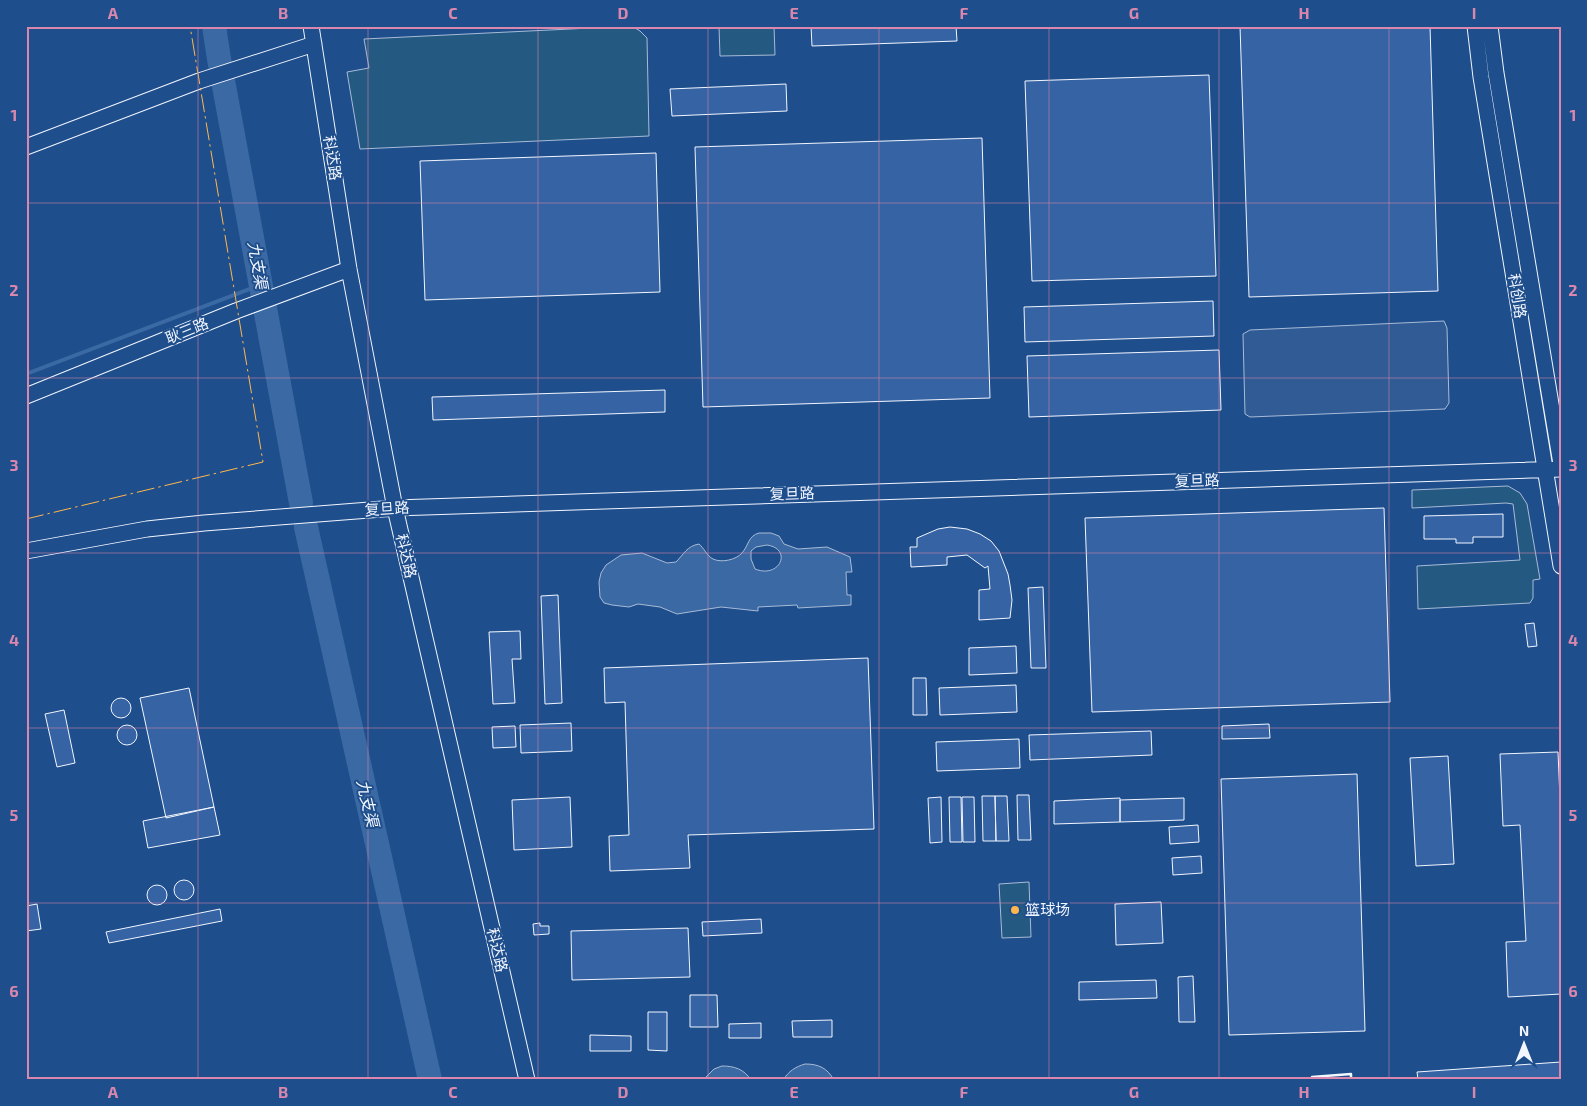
<svg xmlns="http://www.w3.org/2000/svg" width="1587" height="1106" viewBox="0 0 1587 1106" font-family="'Exo 2','Noto Sans SC',sans-serif">
<style>
.green{fill:#245a82;stroke:#a8bbd7}
.parking{fill:#305b95;stroke:#a8bbd7}
.water{fill:#3b69a3;stroke:#a8bbd7;fill-rule:evenodd}
.lines{fill:none;stroke-linecap:round;stroke-linejoin:round}
.stream{stroke:#3b69a3;stroke-width:4}
.river{stroke:#3b69a3;stroke-width:24}
.building{fill:#3563a3;stroke:#f2f6ff}
.minor-casing{stroke:#f2f6ff;stroke-width:17}
.minor{stroke:#1f4e8c;stroke-width:15}
.wall{stroke:#f2f6ff;stroke-width:2.5}
.power{stroke:#ffb74d;stroke-width:1;stroke-dasharray:18 4 2.5 4;stroke-linecap:butt}
.grid{fill:none;stroke:#da87ad;stroke-width:1;stroke-opacity:0.55}
.poi-dot{fill:#ffb74d;stroke:#1f4e8c;stroke-width:2}
.labels{text-anchor:middle;stroke-width:4;stroke-linejoin:round;paint-order:stroke}
.street-label{font-size:15px;fill:#f2f6ff;stroke:#1f4e8c}
.poi-label{font-size:15px;fill:#f2f6ff;stroke:#1f4e8c;text-anchor:start}
.water-label{font-size:16px;font-style:italic;fill:#f2f6ff;stroke:#1f4e8c}
.neatline{fill:none;stroke:#da87ad;stroke-width:2}
.grid-label{font-size:16px;text-anchor:middle;font-weight:bold;fill:#da87ad}
</style>
<rect width="100%" height="100%" fill="#1f4e8c"/>
<path class="green" d="M632,26L640,31L647,38L649,136L360,149L347,72L369,68L364,39Z
M774,26L775,55L720,56L719,27Z
M1508,486L1520,493L1527,504L1540,579L1533,580V598L1530,603L1418,609L1417,566L1520,560L1513,504L1506,503L1412,508V490Z
M1029,882L1031,937L1002,938L999,884Z"/>
<path class="parking" d="M1444,321L1447,328L1449,403L1445,409L1250,417L1245,414L1243,334L1250,330Z"/>
<path class="water" d="M759,533H771L779,536L784,544L798,549L827,547L850,557L852,572H846L847,595H851V605L798,608L797,605L758,607V611L721,607L677,614L660,607L638,604L629,607L612,605L604,603L600,597L599,582L601,573L606,565L621,555L642,553L667,563L676,562C684,554 687,546 699,544C704,548 707,556 713,559C721,563 736,560 742,553C749,545 748,536 759,533ZM767,545C793,549 780,579 755,569L751,559V551L756,547Z
M805,1064C819,1064 827,1068 834,1080H783C789,1071 795,1067 805,1064Z
M722,1066C734,1066 744,1069 751,1080H703L714,1069Z"/>
<g class="lines">
<path class="stream" d="M26,374L260,285"/>
<path class="river" d="M214,26L219,59L301,503
M306,527L430,1080"/>
</g>
<path class="building" d="M811,26H956L957,41L812,46Z
M1240,26H1430L1438,291L1249,297Z
M1209,75L1216,276L1032,281L1025,81Z
M786,84L787,111L672,116L670,89Z
M982,138L990,398L703,407L695,147Z
M656,153L660,292L425,300L420,161Z
M1213,301L1214,336L1025,342L1024,307Z
M1219,350L1221,410L1029,417L1027,356Z
M665,390V412L433,420L432,397Z
M1384,508L1390,702L1092,712L1085,518Z
M1503,514V537H1473V543H1456V539H1424V516Z
M950,527L967,529L980,534L991,541L999,551L1008,574L1010,585L1012,600L1010,618L979,620V590L990,589L988,566L985,568L967,555L947,557V565L911,567L910,547H917V538L938,529Z
M1043,587L1046,668H1031L1028,588Z
M558,595L562,703L545,704L541,596Z
M1534,623L1537,646L1528,647L1525,624Z
M520,631L521,659H512L515,703L493,704L489,632Z
M1016,646L1017,673L969,675V648Z
M868,658L874,829L688,835L690,868L610,871L609,836L629,835L625,702L605,703L604,668Z
M913,678H926L927,715H913Z
M1016,685L1017,712L940,715L939,688Z
M189,688L214,807L166,818L140,698Z
M111 708a10 10 0 1 1 20 0a10 10 0 1 1-20 0Z
M64,710L75,763L57,767L45,714Z
M571,723L572,751L521,753L520,725Z
M1269,724L1270,738L1222,739V726Z
M117 735a10 10 0 1 1 20 0a10 10 0 1 1-20 0Z
M515,726L516,747L493,748L492,727Z
M1151,731L1152,755L1030,760L1029,735Z
M1019,739L1020,768L937,771L936,742Z
M1558,752L1561,822V994L1508,997L1506,942L1526,941L1520,825L1503,826L1500,754Z
M1448,756L1454,864L1416,866L1410,758Z
M1357,774L1365,1031L1229,1035L1221,779Z
M1017,795H1029L1031,840H1018Z
M982,796H995L996,841H983Z
M995,796H1007L1009,841H996Z
M570,797L572,847L514,850L512,800Z
M941,797L942,842L930,843L928,798Z
M949,797H961L962,842H950Z
M962,797H974L975,842H963Z
M1120,798V822L1054,824V801Z
M1184,798V820L1120,822V800Z
M214,807L220,835L148,848L143,821Z
M1198,825L1199,842L1170,844L1169,827Z
M1201,856L1202,873L1173,875L1172,858Z
M174 890a10 10 0 1 1 20 0a10 10 0 1 1-20 0Z
M147 895a10 10 0 1 1 20 0a10 10 0 1 1-20 0Z
M1161,902L1163,943L1116,945L1115,904Z
M37,904L41,929L26,931V906Z
M220,909L222,921L109,943L106,932Z
M761,919L762,933L703,936L702,922Z
M540,923V926H549V934L534,935L533,924Z
M688,928L690,977L572,980L571,931Z
M1193,976L1195,1022H1179L1178,977Z
M1156,980L1157,998L1079,1000V982Z
M690,995H717L718,1027H690Z
M648,1012H667V1051L648,1050Z
M832,1020V1037H793L792,1021Z
M761,1023V1038H729V1024Z
M590,1035L631,1036V1051H590Z
M1561,1062V1080H1418L1417,1072Z"/>
<g class="lines">
<defs>
<path id="minor" d="M311,26L349,269L395,508L527,1080
M1475,26L1481,77L1561,566
M1490,26L1496,73L1561,464
M26,147L199,81L314,44
M26,396L236,311L349,269
M26,551L147,529L204,523L395,508L1561,469"/>
</defs>
<use href="#minor" class="minor-casing"/>
<use href="#minor" class="minor"/>
<path class="wall" d="M1312,1080V1077L1351,1074V1080"/>
<path class="power" d="M26,519L263,462L190,26"/>
</g>
<path class="grid" d="M198,26V1080M368,26V1080M538,26V1080M708,26V1080M879,26V1080M1049,26V1080M1219,26V1080M1389,26V1080M26,203H1561M26,378H1561M26,553H1561M26,728H1561M26,903H1561"/>
<circle class="poi-dot" cx="1015" cy="910" r="5"/>
<g class="labels">
<g class="street-label">
<text transform="translate(332 158) rotate(81)" y="5">科达路</text>
<text transform="translate(1517 296) rotate(81)" y="5">科创路</text>
<text transform="translate(187 331) rotate(-22)" y="5">耿三路</text>
<text transform="translate(1197 481) rotate(-2)" y="5">复旦路</text>
<text transform="translate(792 494) rotate(-2)" y="5">复旦路</text>
<text transform="translate(387 509) rotate(-4)" y="5">复旦路</text>
<text transform="translate(406 556) rotate(77)" y="5">科达路</text>
<text transform="translate(497 950) rotate(77)" y="5">科达路</text>
</g>
<g class="poi-label">
<text x="1025" y="915">篮球场</text>
</g>
<g class="water-label">
<text transform="translate(258 265) rotate(80)" y="6">九支渠</text>
<text transform="translate(368 803) rotate(77)" y="6">九支渠</text>
</g>
</g>
<rect width="1587" height="1106" fill="none" stroke="#1f4e8c" stroke-width="55"/>
<g transform="translate(1524 1044)" stroke="#1f4e8c" stroke-width="4" paint-order="stroke">
<path d="M0-4L9 19L0 12L-9 19Z" fill="#f2f6ff"/>
<text y="-8" font-size="14" font-weight="bold" text-anchor="middle" fill="#f2f6ff">N</text>
</g>
<rect x="28" y="28" width="1532" height="1050" class="neatline"/>
<g class="grid-label">
<text x="113" y="19">A</text>
<text x="283" y="19">B</text>
<text x="453" y="19">C</text>
<text x="623" y="19">D</text>
<text x="794" y="19">E</text>
<text x="964" y="19">F</text>
<text x="1134" y="19">G</text>
<text x="1304" y="19">H</text>
<text x="1474" y="19">I</text>
<text x="14" y="121">1</text>
<text x="1573" y="121">1</text>
<text x="14" y="296">2</text>
<text x="1573" y="296">2</text>
<text x="14" y="471">3</text>
<text x="1573" y="471">3</text>
<text x="14" y="646">4</text>
<text x="1573" y="646">4</text>
<text x="14" y="821">5</text>
<text x="1573" y="821">5</text>
<text x="14" y="997">6</text>
<text x="1573" y="997">6</text>
<text x="113" y="1098">A</text>
<text x="283" y="1098">B</text>
<text x="453" y="1098">C</text>
<text x="623" y="1098">D</text>
<text x="794" y="1098">E</text>
<text x="964" y="1098">F</text>
<text x="1134" y="1098">G</text>
<text x="1304" y="1098">H</text>
<text x="1474" y="1098">I</text>
</g>
</svg>
